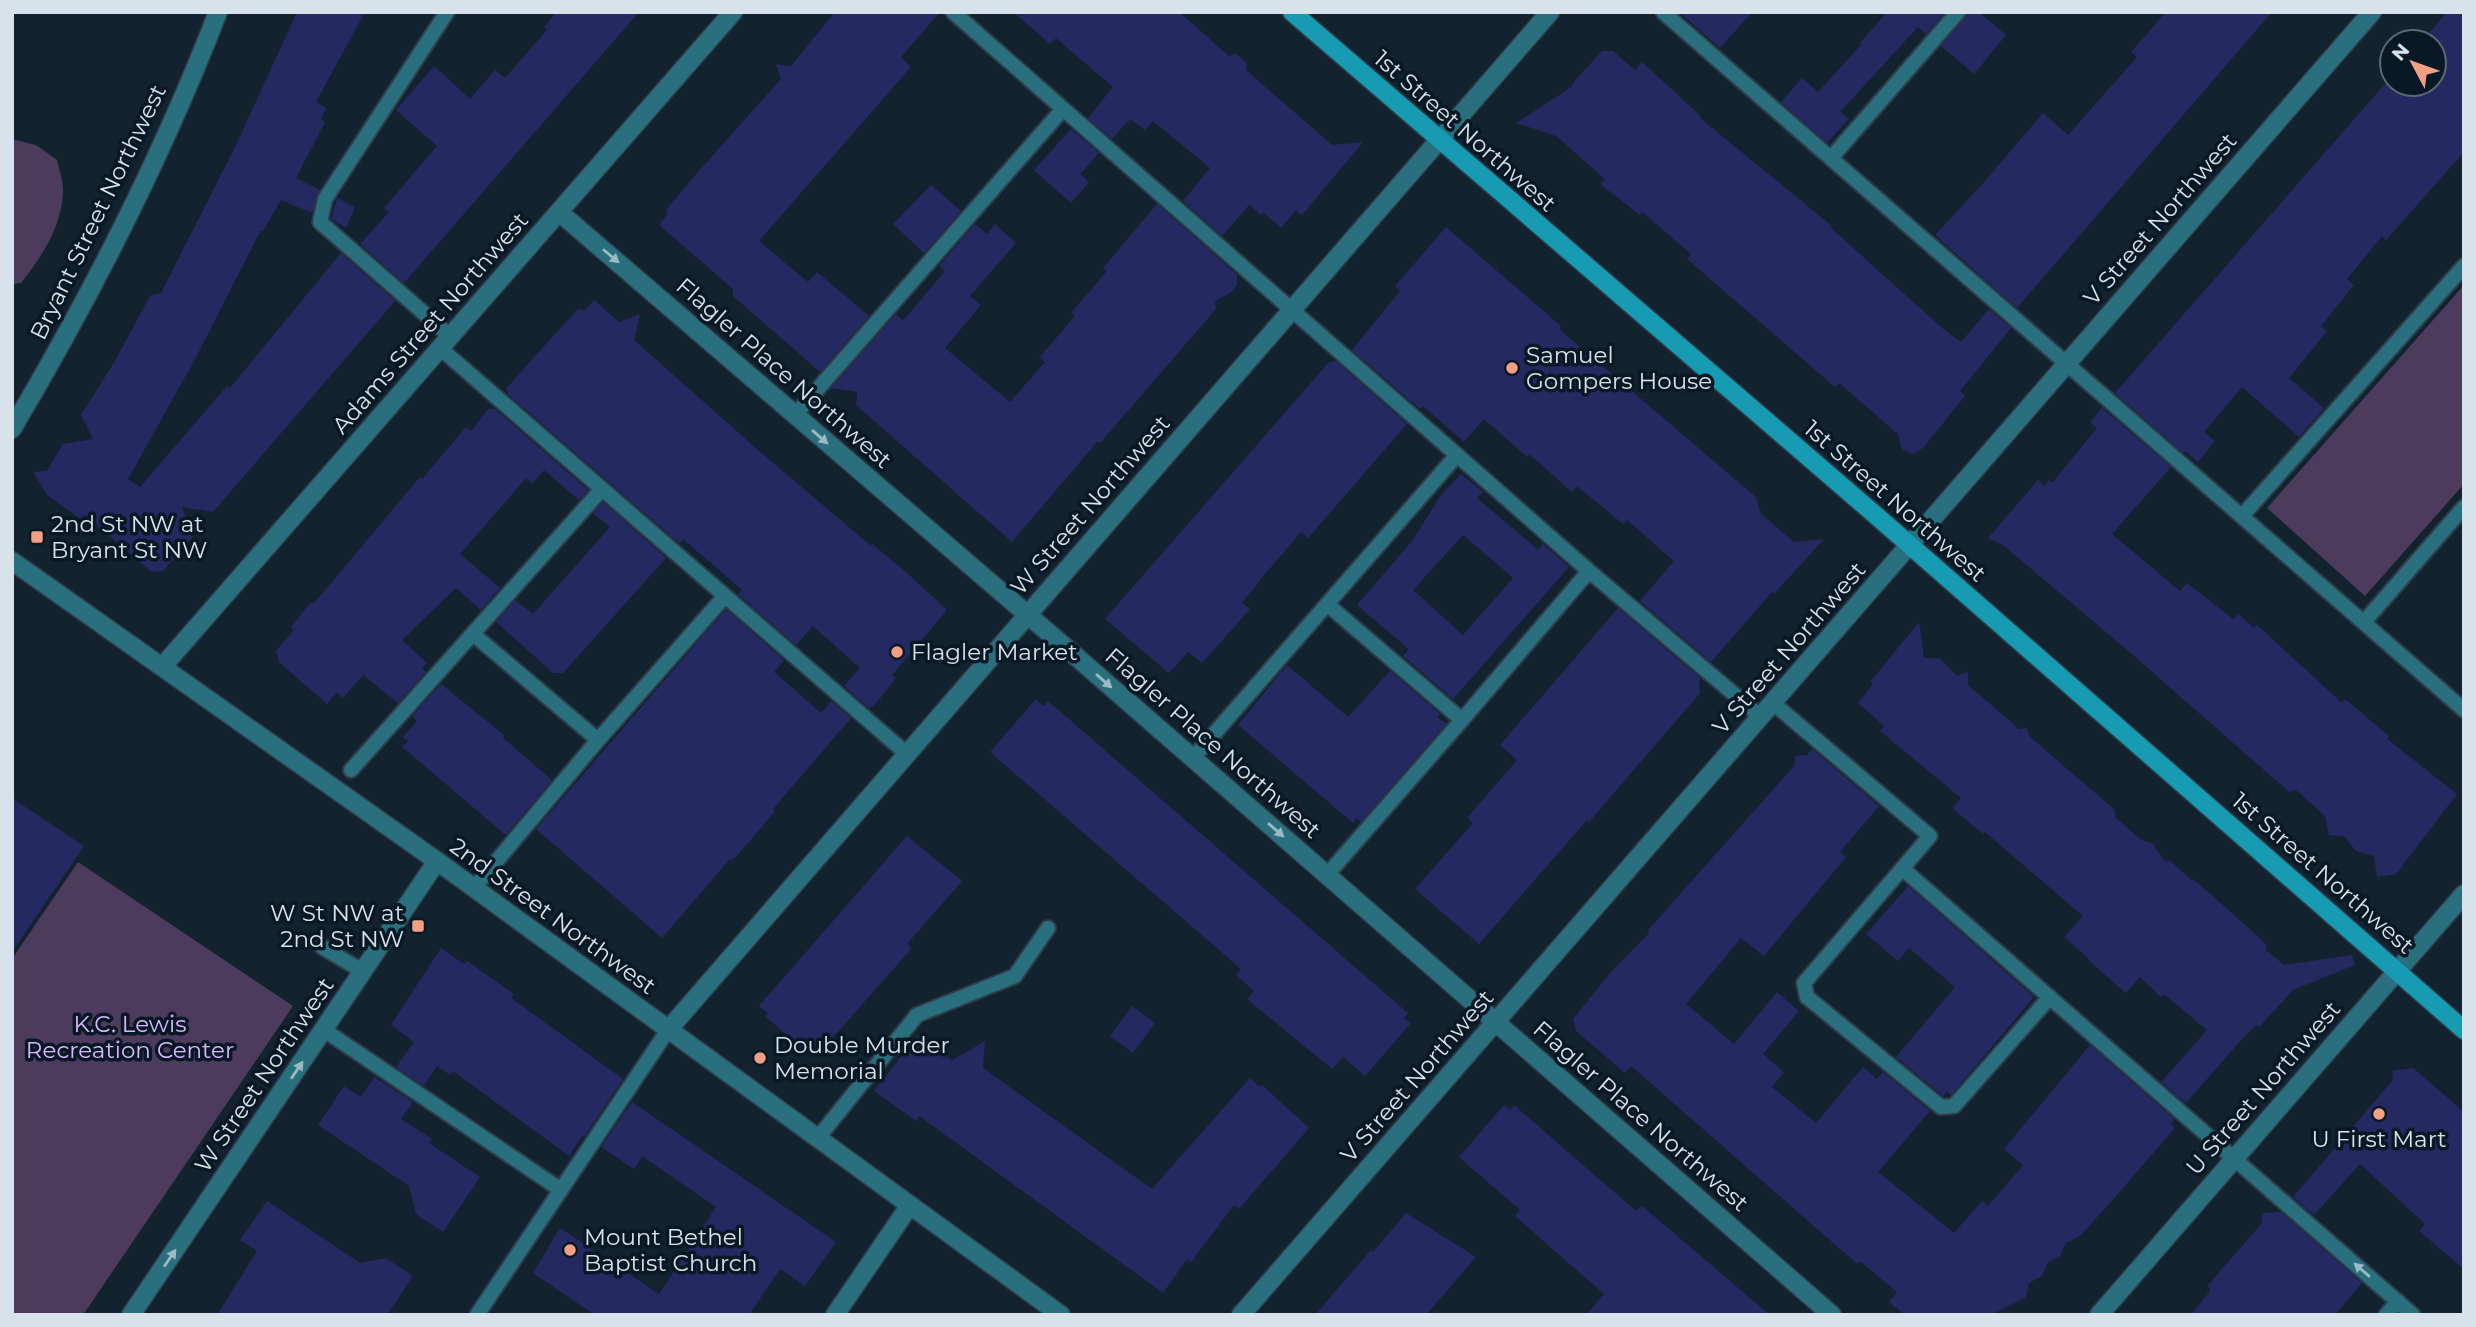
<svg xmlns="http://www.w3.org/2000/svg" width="2476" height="1327" viewBox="0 0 2476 1327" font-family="Montserrat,sans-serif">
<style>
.green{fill:#4c3b5d}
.building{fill:#252962;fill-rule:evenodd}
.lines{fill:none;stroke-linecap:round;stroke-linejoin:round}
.lane-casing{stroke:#2e3d49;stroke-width:18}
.street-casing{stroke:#2e3d49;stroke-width:21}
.secondary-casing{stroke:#2e3d49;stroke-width:21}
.lane{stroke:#2a6f7d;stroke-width:14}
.street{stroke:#2a6f7d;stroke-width:18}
.secondary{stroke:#179bb3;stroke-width:18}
.oneway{fill:#9bbac4}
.poi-dot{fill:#f39f83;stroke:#091825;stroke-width:2.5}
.labels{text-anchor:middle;stroke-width:7;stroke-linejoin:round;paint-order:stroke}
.street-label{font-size:23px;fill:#d8e2eb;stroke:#091825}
.poi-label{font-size:23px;fill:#d8e2eb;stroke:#091825;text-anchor:start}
.park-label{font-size:23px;fill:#dbb8fe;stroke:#091825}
</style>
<rect width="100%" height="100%" fill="#12222f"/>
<path class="green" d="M12,139L36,145L57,160C59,170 64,183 63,193C61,228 42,256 21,283L12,284Z
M2464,285V484L2365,596L2267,508Z
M78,862L293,1006L83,1315H12V959Z"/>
<path class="building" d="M297,12H365L316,102L326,108L321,119L325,122L296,178L320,190L312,213L281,200L263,231L261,230L194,361L128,479L140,487L227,386L230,388L341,253L395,301L213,512L182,507L193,537L163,571L152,572L85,515L82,520L47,495L33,472L47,471L63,444L93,439L81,415L115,361L150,296L161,293L235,147Z
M556,12H639L404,283L360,244L389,212L384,208L437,146L396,110L434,66L470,99L495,70L505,78L547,30L544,27Z
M835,12H940L901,57L911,67L759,241L808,282L817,272L869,316L820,372L733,296V289L659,225L668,214L666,210L696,174L781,79L776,64L791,66Z
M1013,12H1179L1229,56L1236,54L1247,63L1246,70L1332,145L1363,142L1302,215L1296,210L1281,228L1263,212L1261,215L1249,205L1222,236L1183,201L1210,168L1153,121L1145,130L1130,119L1112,139L1088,118L1113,87L1056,38L1050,44Z
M1679,12H1752L1720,48Z
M1887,12H1945L1926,34L1918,27L1840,112L1849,119L1827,143L1781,102L1802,78L1818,92L1861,45L1860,43Z
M1967,12H1979L2006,35L1974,74L1941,46L1965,18Z
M2166,12H2272L2017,308L1935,235L1986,180L2043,113L2068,135L2137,57L2131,52Z
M2447,12H2464V152L2386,240L2382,236L2347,279L2354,285L2321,326L2327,331L2289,378L2324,408L2299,437L2242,387L2204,432L2215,441L2198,462L2185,451L2183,453L2115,393L2385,84L2392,78V84H2434V42H2421Z
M1602,51H1613L1635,70L1642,62L1701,116L1700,118L1832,226L1831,228L1942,328L1961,342L1989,309L2011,328L1960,391L1965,396L1923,448L1913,454L1902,449L1898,434L1839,383L1835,387L1687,259L1691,254L1642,212L1640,215L1600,184L1605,179L1556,136L1516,123L1573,86L1571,85Z
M1071,129L1099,153L1080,174L1089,182L1071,203L1034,170Z
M931,185L961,211L924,253L893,224Z
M337,198L355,207L346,228L331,219Z
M1157,204L1237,275V285L1232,292L1215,301L1216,309L1101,442H1097L1012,542L856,405L857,392L831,388L896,314L903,321L945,271L939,266L975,224L987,234L995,224L1016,243L970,296L981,305L945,348L1010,402L1045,362L1039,358L1075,316L1071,313L1107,271L1103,268Z
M1446,227L1561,326L1560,330L1756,497L1761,514L1794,542L1824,539L1774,594L1772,592L1711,662L1640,601L1674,561L1627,520L1623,524L1577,486L1572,492L1529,454L1527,457L1484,419L1464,442L1423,406L1420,409L1352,350L1400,291L1395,286Z
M594,300L619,322L640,314L634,340L757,449L871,546L872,544L907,573L947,610L892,675L896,678L874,706L869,708L844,686L860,668L813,626L796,645L738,594L742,590L683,539L679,543L509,395L506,389L535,356L578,309L585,310Z
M1336,361L1407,424L1308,538L1301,532L1265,574L1242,603L1250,609L1202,663L1188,652L1169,673L1105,619L1329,362Z
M494,408L588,490L579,500L544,470L532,484L526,478L460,554L500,588L481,610L456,588L402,640L427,663L422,668L426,672L398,703L363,675L343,698L337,692L327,704L279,662L276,651L294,630L291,627L311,602L313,604L327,588L420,477L422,479L466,427L471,431L488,409Z
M2102,408L2171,467L2112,534L2180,591L2187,583L2233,619L2238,614L2254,628L2257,625L2342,703L2345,699L2389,736L2387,739L2457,794L2396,874L2377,877L2374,856L2356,851L2344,836L2329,835L2325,816L2296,790L2289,792L2126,649L2003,545L1988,538L2038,480L2044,486L2049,480L2052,483L2097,428L2090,422Z
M1461,474L1483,492L1477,498L1538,550L1543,544L1569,567L1453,699L1403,656L1409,649L1357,605L1412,541L1441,495ZM1463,535L1513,578L1463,635L1413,590Z
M603,502L666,558L563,673H553L496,622L515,600L533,614L610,527L593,513Z
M1618,608L1701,679L1699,681L1700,693L1589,822L1587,820L1479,944L1415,889L1473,823L1467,818L1517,760L1500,745Z
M726,609L784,660L774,672L821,713L831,701L851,718L773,809L775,811L761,828L732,861L730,859L662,938L536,829Z
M1919,622L1924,658H1939L1957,676L1968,671V685L2019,729L2027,728L2029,736L2115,810V817L2122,823L2141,840L2152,843L2165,862L2169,860L2189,878L2197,882L2244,924L2266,944V950L2284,965L2352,955L2355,965L2293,990L2259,1027L2256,1025L2243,1038L2186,1103L2161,1082L2207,1030L2164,994L2161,997L2140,977L2126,993L2088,960L2089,959L2064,937L2083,916L1985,832L1983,834L1952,808L1961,798L1880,731L1884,726L1858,703L1873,684L1870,682Z
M1287,665L1348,717L1390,671L1440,714L1437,717L1446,724L1361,822L1357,818L1353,823L1238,725Z
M441,684L504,735L503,738L552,780L506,835L402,747L408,741L403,737L417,721L412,716Z
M1036,699L1043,706L1048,701L1408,1013L1404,1018L1411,1023L1365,1076L1343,1057L1332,1069L1247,999L1254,991L1236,975L1241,969L990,752Z
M1812,749L1879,806L1840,852L1846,857L1764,956L1741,938L1686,1004L1734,1044L1777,992L1799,1011L1763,1054L1784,1072L1772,1087L1816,1123L1863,1067L1877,1079L1883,1072L1930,1111L1878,1172L1954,1233L1982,1201L1988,1206L2023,1165L2004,1149L2090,1045L2174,1119L2171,1124L2175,1128L2109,1204L2080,1236L2066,1243L2060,1256L2048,1262L2042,1276L2029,1283L2026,1297L1990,1315H1905L1889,1302L1897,1292L1861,1262L1856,1263L1631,1066L1625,1073L1576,1031L1573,1019L1610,973L1649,933L1648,930L1795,765V756L1807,755Z
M12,798L84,846L12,952Z
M907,836L962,881L907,944L912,948L820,1052L809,1042L803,1049L765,1016L768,1013L759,1006Z
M1908,886L2034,997L1951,1095L1947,1091L1943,1096L1896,1057L1955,987L1909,948L1898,961L1866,934Z
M441,948L464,964L467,961L514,994L511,998L623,1079L584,1137L582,1136L569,1156L453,1071L450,1075L437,1066L424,1086L396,1067L414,1042L391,1025Z
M1132,1006L1155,1023L1133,1053L1110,1036Z
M918,1035L952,1060L985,1041L983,1068L1152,1189L1250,1078L1260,1087L1262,1085L1309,1128L1239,1209L1234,1205L1191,1262L1187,1259L1163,1293L919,1116L916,1121L874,1091Z
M2413,1068L2464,1112V1269L2419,1231L2425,1224L2360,1164L2314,1215L2293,1197L2393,1080L2392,1071Z
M374,1077L413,1102L401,1119L432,1139L429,1143L480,1177L443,1232L416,1214L409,1186L318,1125L344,1086L361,1097Z
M632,1102L836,1242L805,1286L780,1269L749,1315H595L533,1273L560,1228L659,1294L716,1207L642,1156L634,1169L601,1147Z
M1504,1105L1510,1110L1514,1105L1636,1211L1642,1206L1770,1315H1586L1604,1294L1515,1216L1520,1210L1459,1157Z
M267,1201L360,1263L386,1258L413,1276L387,1315H217L257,1251L240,1240Z
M2281,1212L2362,1283L2335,1315H2191L2210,1291L2208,1285L2262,1223V1213Z
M1406,1213L1476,1257L1426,1315H1315L1370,1251L1373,1252Z"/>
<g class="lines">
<defs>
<path id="lane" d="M447,12L325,199L320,222L451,337
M953,12L1589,571L1761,717
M1663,12L2464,710
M1831,158L1958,12
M440,348L907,754
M795,415L1063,109
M2242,516L2464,266
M1327,604L1462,720L1589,571
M2364,622L2464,507
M473,634L598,740
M1773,703L1930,836L1804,983L1807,997L1941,1107L1954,1106L2050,997
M1193,758L1457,455
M351,770L602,489
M1903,869L2413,1315
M1327,875L1462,720
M474,888L598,740L725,596
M322,947L364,972
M324,1030L561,1190
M817,1139L917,1015L1015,976L1048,928
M477,1315L668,1030
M2386,1315L2398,1301"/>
<path id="street" d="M559,212L1064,646L1832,1315
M12,429C91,296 162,157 218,12
M12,561L437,861L1061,1315
M163,666L733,12
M668,1030L1550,12
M131,1315L437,861
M835,1315L910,1205
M1241,1315L2372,12
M2099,1315L2464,894"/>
<path id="secondary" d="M1292,12L1872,512L2464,1030"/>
</defs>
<use href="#lane" class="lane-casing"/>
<use href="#street" class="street-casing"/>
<use href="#secondary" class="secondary-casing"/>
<use href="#lane" class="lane"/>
<use href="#street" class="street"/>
<use href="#secondary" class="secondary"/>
</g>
<defs><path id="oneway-solid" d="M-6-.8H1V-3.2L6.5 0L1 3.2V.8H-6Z" transform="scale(1.75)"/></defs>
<g class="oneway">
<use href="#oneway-solid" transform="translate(611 256) rotate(40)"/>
<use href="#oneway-solid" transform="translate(820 437) rotate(41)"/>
<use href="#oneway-solid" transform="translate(1104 681) rotate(41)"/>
<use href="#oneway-solid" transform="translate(1276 830) rotate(41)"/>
<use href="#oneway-solid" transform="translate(297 1070) rotate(-56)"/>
<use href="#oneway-solid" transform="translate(170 1258) rotate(-56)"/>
<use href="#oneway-solid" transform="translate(2362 1270) rotate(-139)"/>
</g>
<g class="poi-dot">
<circle cx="1512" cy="368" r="7"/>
<rect x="30" y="530" width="14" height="14" rx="3.5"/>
<circle cx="897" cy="652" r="7"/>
<rect x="411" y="919" width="14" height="14" rx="3.5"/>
<circle cx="760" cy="1058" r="7"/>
<circle cx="2379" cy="1114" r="7"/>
<circle cx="570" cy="1250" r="7"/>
</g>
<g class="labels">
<g class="street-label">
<text transform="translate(1465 131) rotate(41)" y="8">1st Street Northwest</text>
<text transform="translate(98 212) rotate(-64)" y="8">Bryant Street Northwest</text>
<text transform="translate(2160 219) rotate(-49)" y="8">V Street Northwest</text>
<text transform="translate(430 323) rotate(-49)" y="8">Adams Street Northwest</text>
<text transform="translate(784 373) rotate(41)" y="8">Flagler Place Northwest</text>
<text transform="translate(1895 501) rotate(41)" y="8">1st Street Northwest</text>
<text transform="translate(1090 505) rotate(-49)" y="8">W Street Northwest</text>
<text transform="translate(1789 648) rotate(-49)" y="8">V Street Northwest</text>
<text transform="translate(1213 743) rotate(41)" y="8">Flagler Place Northwest</text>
<text transform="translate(2323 873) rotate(41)" y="8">1st Street Northwest</text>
<text transform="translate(553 916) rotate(36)" y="8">2nd Street Northwest</text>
<text transform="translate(264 1075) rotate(-56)" y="8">W Street Northwest</text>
<text transform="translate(1417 1076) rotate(-49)" y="8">V Street Northwest</text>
<text transform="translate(2263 1088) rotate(-49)" y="8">U Street Northwest</text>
<text transform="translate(1641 1116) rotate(41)" y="8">Flagler Place Northwest</text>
</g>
<g class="poi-label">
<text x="1526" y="363">Samuel<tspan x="1526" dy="26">Gompers House</tspan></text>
<text x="51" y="532">2nd St NW at<tspan x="51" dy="26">Bryant St NW</tspan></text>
<text x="911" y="660">Flagler Market</text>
<text x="404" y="921" text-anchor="end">W St NW at<tspan x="404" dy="26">2nd St NW</tspan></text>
<text x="774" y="1053">Double Murder<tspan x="774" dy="26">Memorial</tspan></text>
<text x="2379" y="1147" text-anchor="middle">U First Mart</text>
<text x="584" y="1245">Mount Bethel<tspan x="584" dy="26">Baptist Church</tspan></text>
</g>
<g class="park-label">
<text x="130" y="1032">K.C. Lewis<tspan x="130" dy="26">Recreation Center</tspan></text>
</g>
</g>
<rect width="2476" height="1327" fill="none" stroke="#d8e2eb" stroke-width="28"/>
<g transform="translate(2413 63) rotate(311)"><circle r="33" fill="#091825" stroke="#5c6974" stroke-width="2"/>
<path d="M0-5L12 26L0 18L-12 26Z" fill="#f39f83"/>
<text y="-10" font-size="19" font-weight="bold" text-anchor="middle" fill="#d8e2eb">N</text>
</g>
</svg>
